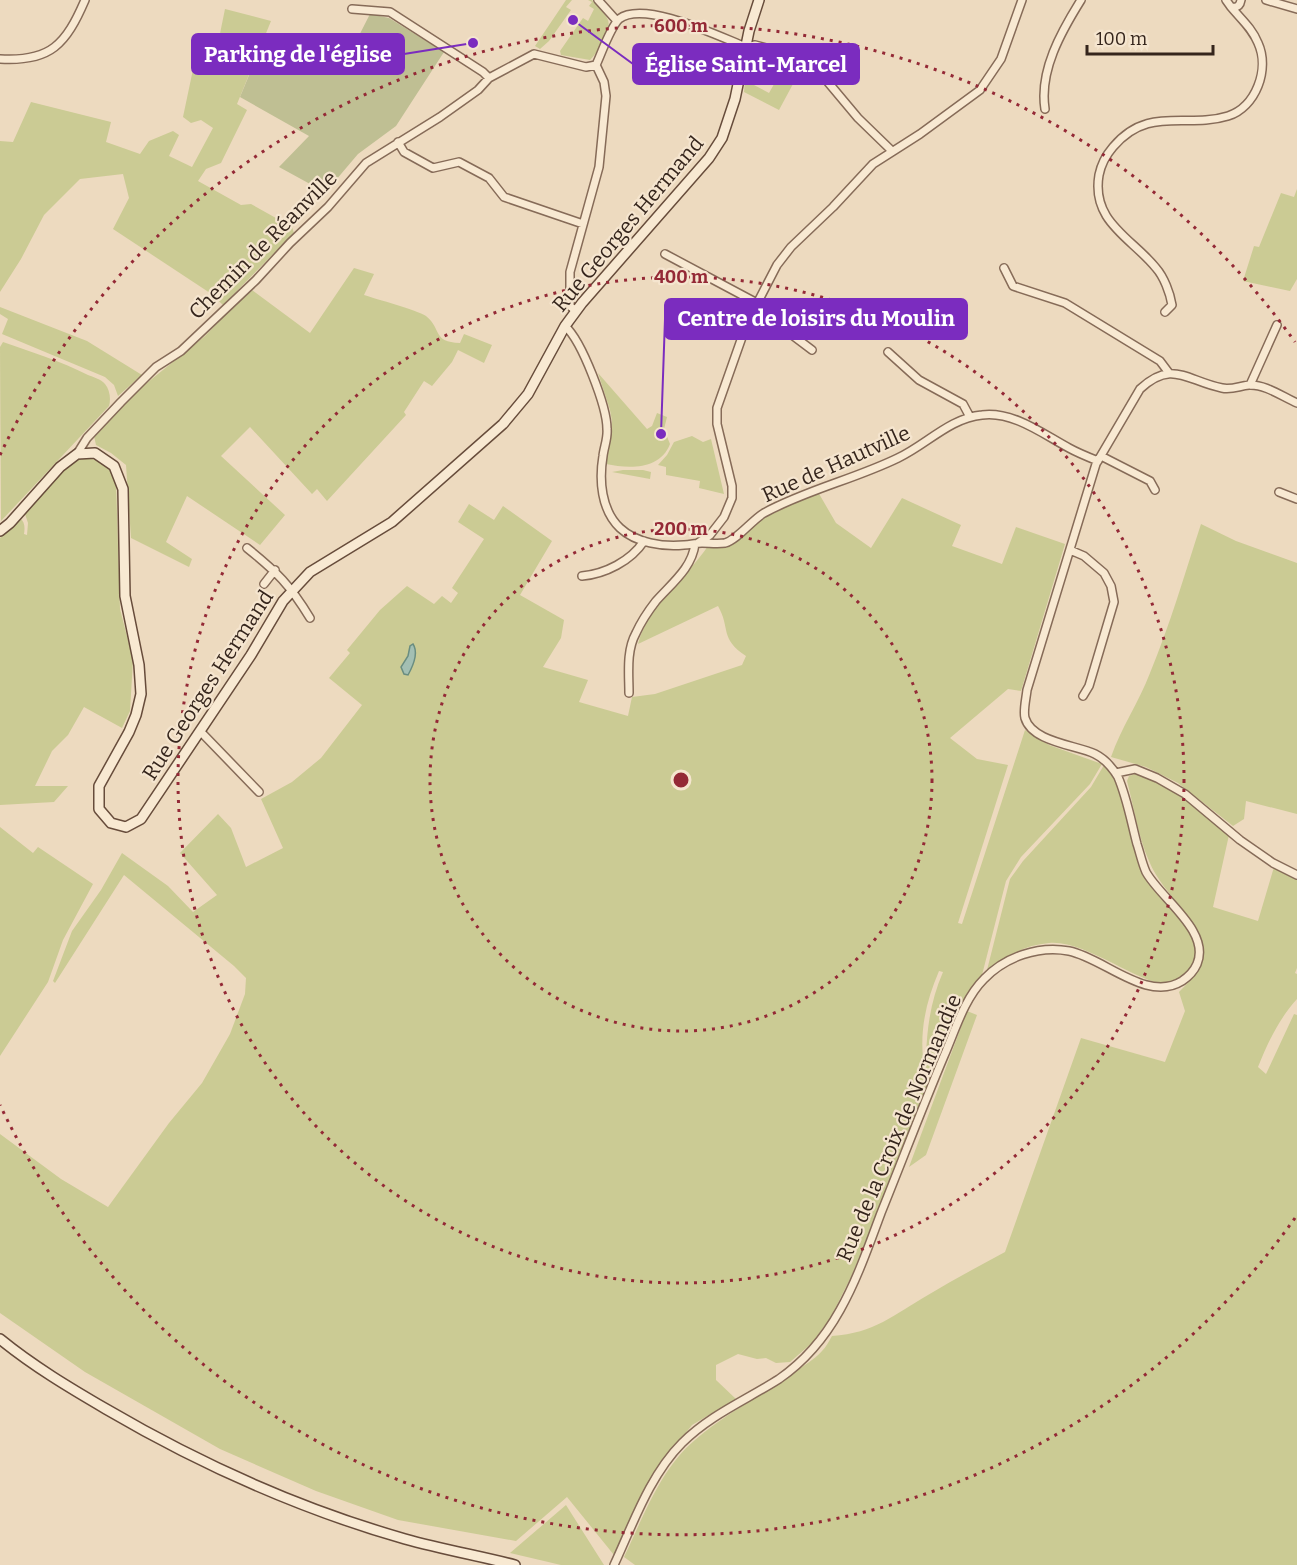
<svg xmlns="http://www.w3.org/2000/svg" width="1297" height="1565" viewBox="0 0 1297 1565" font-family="Bitter,serif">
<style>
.green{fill:#cbcb94;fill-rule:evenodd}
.cemetery{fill:#bfbf93}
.water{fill:#a3bfb3;stroke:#6a8d80;stroke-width:1.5}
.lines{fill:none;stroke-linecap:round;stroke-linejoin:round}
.street-casing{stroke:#866b58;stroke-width:10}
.secondary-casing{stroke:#674c3b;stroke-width:12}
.street{stroke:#f8e9d2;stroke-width:7}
.secondary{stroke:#f8e9d2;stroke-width:9}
.ring{fill:none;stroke:#942936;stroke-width:3;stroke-dasharray:3 6}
.labels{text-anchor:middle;stroke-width:4.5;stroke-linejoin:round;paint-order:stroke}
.street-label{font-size:21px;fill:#35251c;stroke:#f5e5cf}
.centre{fill:#942936;stroke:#f5e5cf;stroke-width:3}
.ring-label{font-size:18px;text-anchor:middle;font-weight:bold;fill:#942936;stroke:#f5e5cf;stroke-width:4.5;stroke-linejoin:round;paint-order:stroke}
.leader{fill:none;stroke:#7b2cbf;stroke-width:2}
.callout-dot{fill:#7b2cbf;stroke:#f5e5cf;stroke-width:2}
.callout{fill:#7b2cbf;stroke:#7b2cbf;stroke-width:2}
.callout-label{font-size:22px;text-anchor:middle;font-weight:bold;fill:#fff}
</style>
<rect width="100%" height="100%" fill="#eddabf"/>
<path class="green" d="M566,0H572L566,7L571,10L549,41L540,49L535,46Z
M588,0H592C597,6 605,13 608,20C612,29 596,55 590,60L561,55L560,51L583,18L588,21L594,9L589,6L592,2Z
M225,9L271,21L237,104L247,110L221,163L206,169L198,181L241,205L251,204L292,227L294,233L223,305L210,293L113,229L129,198L123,174L80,179L44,215L21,259L0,292V141L13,142L31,102L111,122L106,142L140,154L149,141L173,131L179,135L169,156L192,167L213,128L201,120L191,123L183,117L195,60L214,63Z
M759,62L778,67L779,72L772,85L758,78L754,85L769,93L782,70H785L788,64L800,71L779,110L744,92L745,81L749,83Z
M1297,189V279L1290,291L1243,281L1254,246L1259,247L1281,193L1294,197Z
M354,268L374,274L364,295C376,299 417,310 426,316C442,329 432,342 460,343L464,334L492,345L484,363L458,350L452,362L432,386L424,381L404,412L406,415L327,501L317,489L312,494L250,427L221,456L285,515L260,545L187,496L166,542L192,559L189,567L131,538L126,465L111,453L96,445L94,436L137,391L205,336L227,313L252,290L310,333Z
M0,307L87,341L142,375L118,396L114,385L105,377L2,334L8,319L0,314Z
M3,342C32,352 60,361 88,375C93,377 101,379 105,384C110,390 111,399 109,406L1,521L0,347Z
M598,373L647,429L652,426L657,413L667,417L664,429L670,444C660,470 629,469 606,464L612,421L610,410Z
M692,436L703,442L711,439L724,494L699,488L700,481L666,475V467L658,465L667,455L674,442Z
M80,458C97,457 111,465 116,482L120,609L133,660L130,711L122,728L84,707L68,735L52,751L35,786H68L54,802L0,805V538L20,518C25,522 25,528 24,534L27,535L28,523L25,514L71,462Z
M623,470H643L651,472L650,479L612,472Z
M818,492L836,523L871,548L902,498L961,525L952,546L1002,564L1016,527L1065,544L1021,691L1008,689L950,738L977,759L1008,765L958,923L962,924L1025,730L1049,745L1102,764L1090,784L1021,857L1006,881L982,975L965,1001L926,1090L852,1275L831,1317L812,1343L790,1362L776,1363L766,1358L757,1359L738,1354L716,1365V1380L736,1399L692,1425L661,1465L637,1503L614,1555L567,1497L516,1541L398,1520L316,1491L220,1449L85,1372L0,1313V1134L61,1179L108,1207L169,1123L202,1083L230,1034L245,994L246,978L234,966L124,875L55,983L53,981L72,931L101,890L122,853L168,886L193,912L217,895L180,853L218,814L231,828L246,867L283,848L261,799L292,782L321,758L362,705L329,678L350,653L347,650L380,610L407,586L434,604L442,596L451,603L458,593L452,588L484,539L458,522L469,504L494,520L503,506L552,541L520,595L564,620L561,638L543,667L588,680L579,702L628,716L632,697L655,694L742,665L746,656C719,638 731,629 718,606L638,644C649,603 685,580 708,546C740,548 742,531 766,517C783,508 801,500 818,492ZM939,971L943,972C931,1000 927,1026 926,1057L923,1058C920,1027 927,999 939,971Z
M1201,524L1236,541L1297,563V814L1246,801L1244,819L1233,826L1178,783L1146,767L1111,757C1121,728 1139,702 1150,673C1170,625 1185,573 1201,524Z
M1104,765C1127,783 1129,844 1142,872C1149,886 1162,900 1173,912C1180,921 1191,930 1195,941C1199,953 1192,971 1181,977C1178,979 1173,982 1169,983C1145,989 1086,939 1049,943C1025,945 1006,956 987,970L1010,879L1023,861L1091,787Z
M1135,774C1171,781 1202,813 1229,835L1213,907L1258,921L1274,867L1297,879V968L1295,973L1297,974V999C1279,1019 1268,1042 1258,1067L1266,1074L1294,1014L1297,1015V1565H635L624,1557C643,1518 660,1469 695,1440C725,1414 761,1396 793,1373C803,1366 814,1360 822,1351C826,1347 829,1341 832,1336C875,1333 893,1315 928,1295C953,1280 979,1266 1005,1252L1081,1038L1165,1062L1185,1011L1179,992C1238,936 1170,912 1149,861C1138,836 1134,807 1127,781L1129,776Z
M0,827L33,853L38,847L93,884L63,940L48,982L0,1056Z
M967,1011L977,1015L926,1155L909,1167Z
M566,1505L604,1565H561L510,1553Z"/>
<path class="cemetery" d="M370,14L389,18L444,52L396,126L358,154L330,187L325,184L321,190L279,167L309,136L240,97L265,37L317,53L344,65Z"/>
<path class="water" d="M413,644C419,653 413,666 408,675L404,674L401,667L408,656L410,646Z"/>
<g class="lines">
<defs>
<path id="street" d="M598,0L617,21
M1226,0L1231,7C1237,8 1240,6 1241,0
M1266,0L1297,9
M352,9L390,12L483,72L489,78
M0,59C51,62 66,44 85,0
M1045,109C1039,71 1061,32 1081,0
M398,142L404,152L433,168L459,162L489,178L504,197L583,224
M665,254L757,303
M1004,268L1013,286L1065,303L1160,361L1169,373
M755,307L812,350
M576,311L570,306V272L599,167L606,96L604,82L596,65
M1165,312L1172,305C1170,293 1164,277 1156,268C1132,238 1091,222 1099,175C1101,165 1107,154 1113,147C1148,105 1186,129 1228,116C1256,107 1270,69 1258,43C1252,28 1241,19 1231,7
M565,326C582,341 607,407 607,429C608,438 604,447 603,456C599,480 601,510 620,528C636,543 663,547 684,545C690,545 696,543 702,543C709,543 718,544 725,543C737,540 752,520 764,513C806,490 855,479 898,458C926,445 950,418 982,415C1013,411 1043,434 1069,448C1078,453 1088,457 1098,461
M888,352L919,380L963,404L970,417
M1250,385L1277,325
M77,454L87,438L121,402L156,367L181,351L256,280L290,243L328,207L366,163L440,117L478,90L489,78L534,54L586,67L596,65C602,52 610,28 619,19C644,0 718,36 746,47L755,45L774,50L827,81L858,118L892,151
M1101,456L1150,481L1155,490
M1279,492L1297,499
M698,543L710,535L724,517L732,498V486L717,424V408L747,323L777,265L791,247L833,207L873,164L920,134L980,90L1001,59L1022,0
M247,548C277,572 290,585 310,618
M1070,550L1084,556L1104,573L1111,586L1114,602L1089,686L1083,696
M582,576C605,574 631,561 644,541
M264,584L275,570
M629,693C629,674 626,651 636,633C641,622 649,610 656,601C672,583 692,568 695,544
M200,731L259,792
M1116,773L1135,769L1157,778L1185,794L1240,840L1273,863L1297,875
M614,1565C633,1524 650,1475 682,1443C710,1415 746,1400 779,1379C805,1361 825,1337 840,1310C857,1280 869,1245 881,1213C902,1161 922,1108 944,1056C955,1031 964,999 984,979C1005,957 1039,945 1069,951C1104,958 1147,1003 1182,981C1188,977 1194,971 1197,964C1211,931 1160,898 1146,872C1142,863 1140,853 1137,844C1131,821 1127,798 1118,777C1112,767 1105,759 1095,754C1076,745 1032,742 1025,718C1023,711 1026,699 1027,690L1096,464L1140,389C1172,359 1187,381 1222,388C1232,390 1239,386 1249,385C1265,384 1283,397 1297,403"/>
<path id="secondary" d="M0,531L10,523L60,467L77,454L95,453L114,466L123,489L125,596L139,665L141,694L136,715L129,732L99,786V809L111,823L126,827L141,819L251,655L283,601L310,572L392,522L503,424L528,394L565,326L582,303L709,158L722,138L735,99L749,31L759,0
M0,1339C33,1366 70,1388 106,1409C200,1464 300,1509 405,1539C441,1549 479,1556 515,1565"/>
</defs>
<use href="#street" class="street-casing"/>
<use href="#secondary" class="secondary-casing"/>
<use href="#street" class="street"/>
<use href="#secondary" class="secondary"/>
</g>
<g class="ring">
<circle cx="681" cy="780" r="251"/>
<circle cx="681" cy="780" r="503"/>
<path d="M1295 1218A754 754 0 0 1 0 1105M0 455A754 754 0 0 1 1295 342"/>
</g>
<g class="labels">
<g class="street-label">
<text transform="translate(628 224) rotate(-50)" y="7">Rue Georges Hermand</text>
<text transform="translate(263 245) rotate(-45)" y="7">Chemin de Réanville</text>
<text transform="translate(836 464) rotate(-24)" y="7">Rue de Hautville</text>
<text transform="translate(208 685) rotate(-57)" y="7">Rue Georges Hermand</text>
<text transform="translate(899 1128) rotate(-67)" y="7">Rue de la Croix de Normandie</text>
</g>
</g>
<circle cx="681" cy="780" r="9" class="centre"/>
<g class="ring-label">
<text x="681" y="32">600 m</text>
<text x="681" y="283">400 m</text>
<text x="681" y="535">200 m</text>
</g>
<path class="leader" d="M473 43L404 54M573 20L633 64M661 434L665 319"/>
<g class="callout-dot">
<circle cx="473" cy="43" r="6"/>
<circle cx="573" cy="20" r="6"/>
<circle cx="661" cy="434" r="6"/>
</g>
<g class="callout">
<rect x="192" y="34" width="212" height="40" rx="6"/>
<rect x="633" y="44" width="226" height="40" rx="6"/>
<rect x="665" y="299" width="302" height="40" rx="6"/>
</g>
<g class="callout-label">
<text x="298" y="62">Parking de l'église</text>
<text x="746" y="72">Église Saint-Marcel</text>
<text x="816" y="326">Centre de loisirs du Moulin</text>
</g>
<path d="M1087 45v9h126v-9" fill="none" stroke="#35251c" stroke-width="3"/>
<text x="1096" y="45" font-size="18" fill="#35251c" stroke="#f5e5cf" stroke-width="4.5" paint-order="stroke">100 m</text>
</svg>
